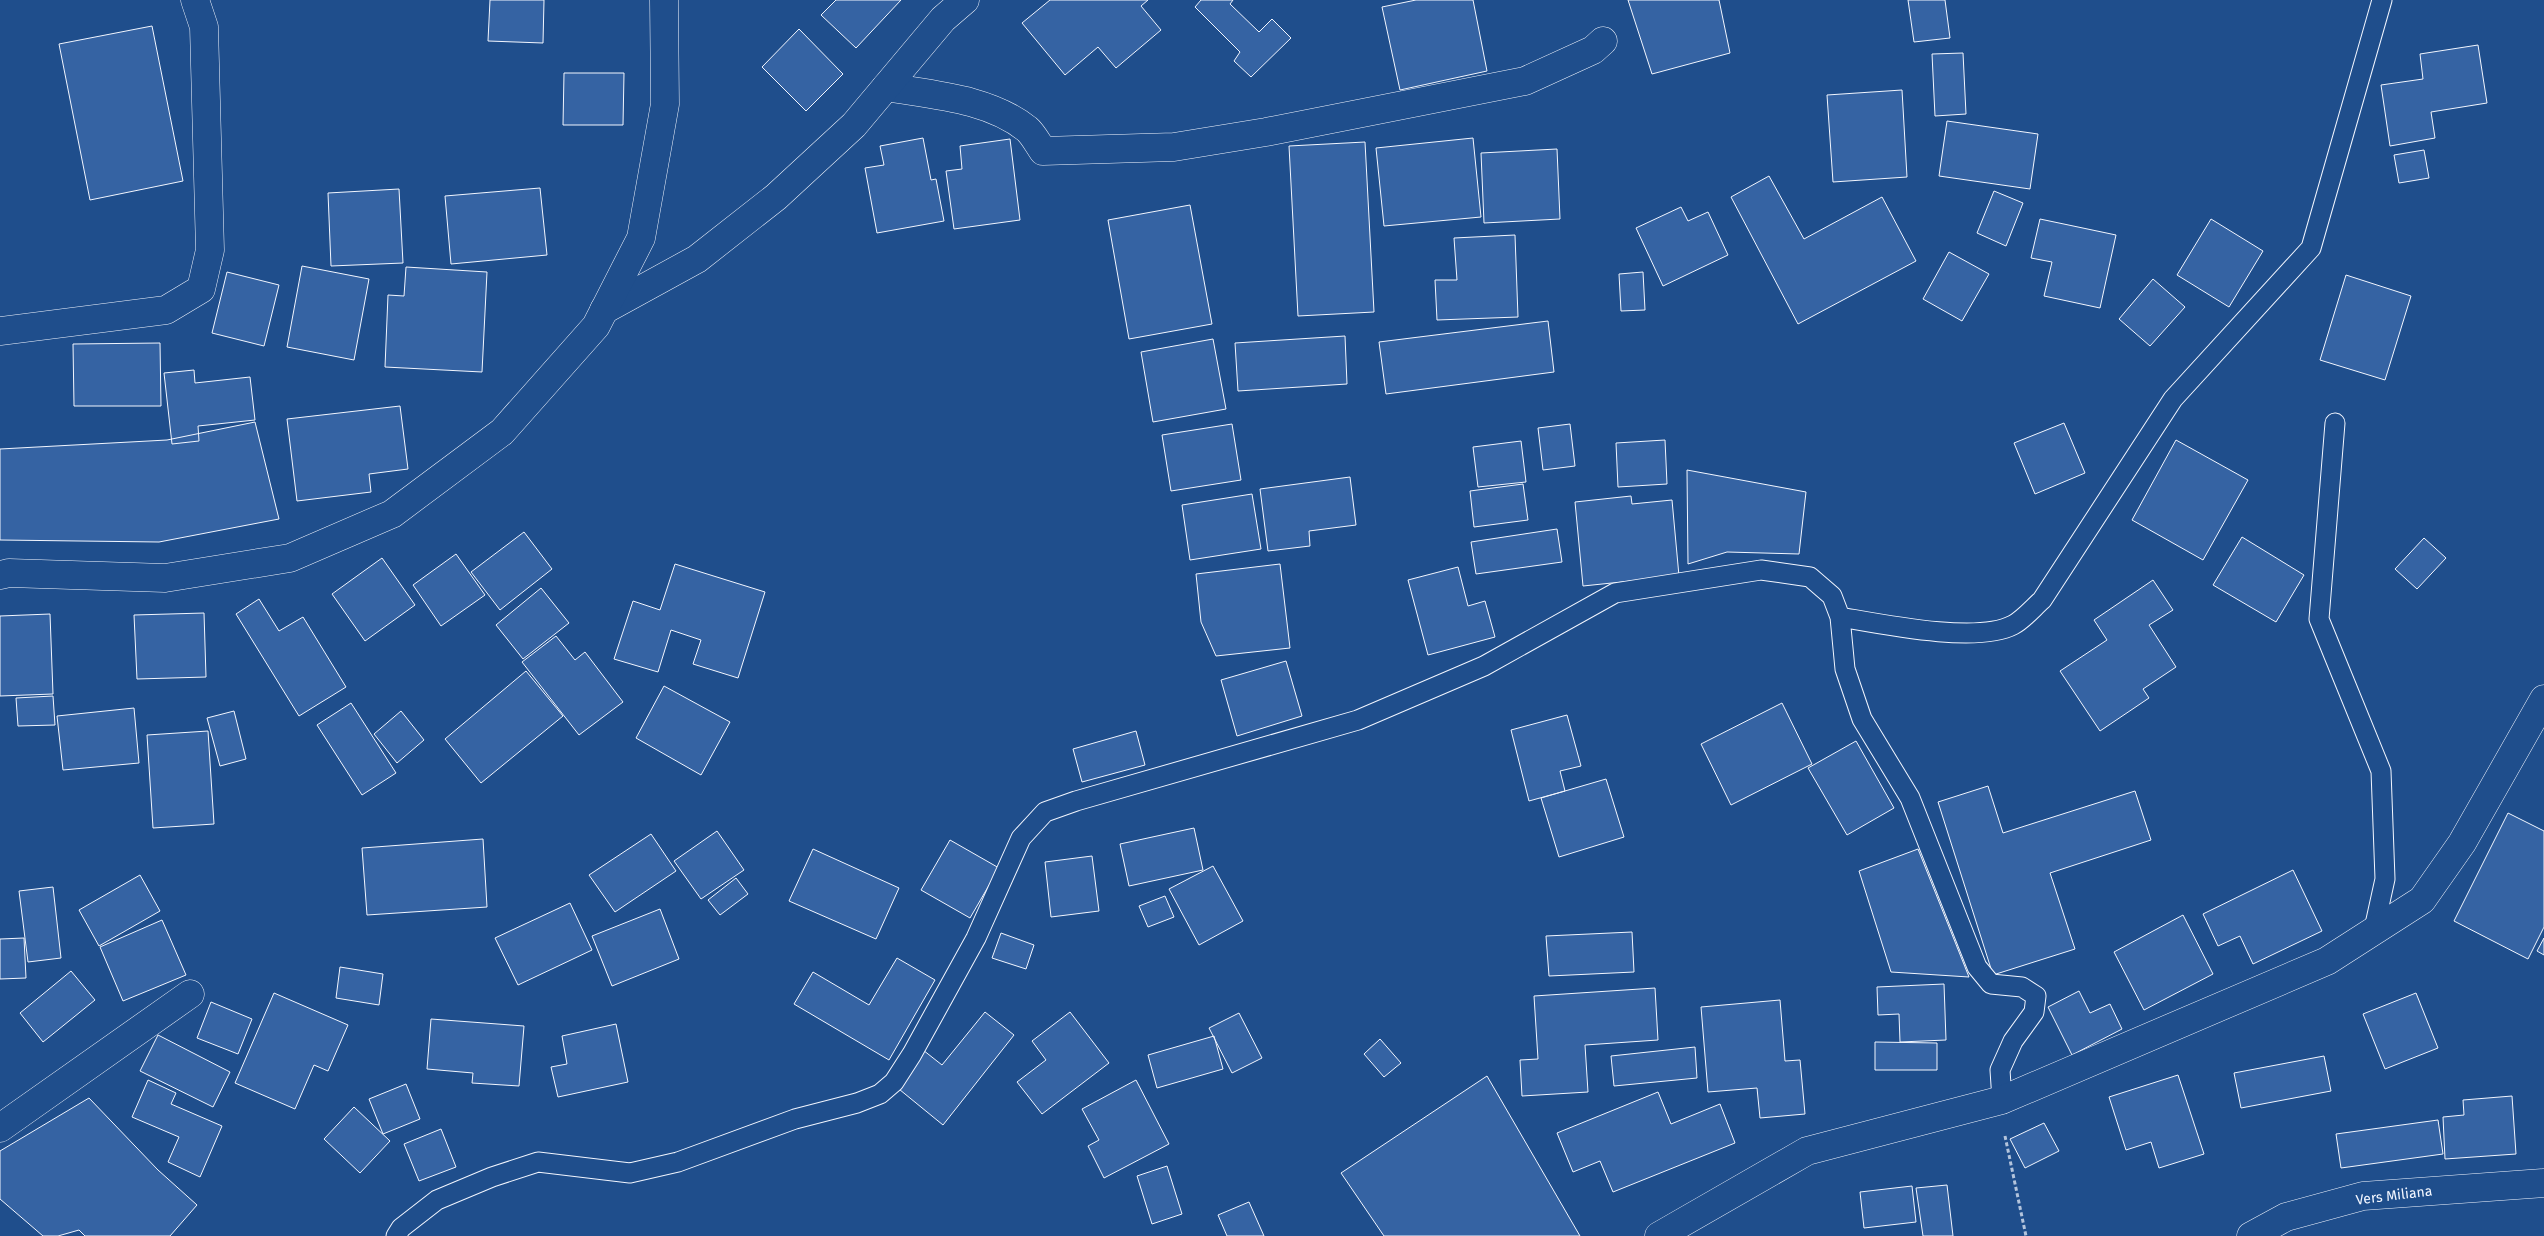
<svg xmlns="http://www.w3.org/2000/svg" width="2544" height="1236" viewBox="0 0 2544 1236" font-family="'Fira Sans',sans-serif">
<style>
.building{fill:#3563a3;stroke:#f2f6ff}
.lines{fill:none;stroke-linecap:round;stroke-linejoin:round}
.service-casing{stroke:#f2f6ff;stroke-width:21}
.minor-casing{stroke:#f2f6ff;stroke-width:29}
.tertiary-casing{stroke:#f2f6ff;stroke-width:29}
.secondary-casing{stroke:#f2f6ff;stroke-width:29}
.primary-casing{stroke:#f2f6ff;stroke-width:29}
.path{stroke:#b3c4dc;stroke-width:3;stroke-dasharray:4 2.5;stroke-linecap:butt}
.service{stroke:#1f4e8c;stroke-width:19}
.minor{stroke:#1f4e8c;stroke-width:28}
.tertiary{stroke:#1f4e8c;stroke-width:28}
.secondary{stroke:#1f4e8c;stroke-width:28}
.primary{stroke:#1f4e8c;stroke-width:28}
.labels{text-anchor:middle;stroke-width:4;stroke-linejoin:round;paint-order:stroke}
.street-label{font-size:14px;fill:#f2f6ff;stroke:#1f4e8c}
</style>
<rect width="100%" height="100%" fill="#1f4e8c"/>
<path class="building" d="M490,0H544L543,43L488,41Z
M836,0H901L856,48L821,15Z
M1050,0H1148L1141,6L1161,30L1116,68L1098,47L1065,75L1022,23Z
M1201,0H1233L1230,4L1259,32L1272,19L1291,38L1251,77L1234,61L1240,52L1195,7Z
M1416,0H1473L1487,71L1400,90L1382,7Z
M1628,0H1719L1730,53L1652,74Z
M1908,0H1945L1950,38L1914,42Z
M152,26L183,181L90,200L59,44Z
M799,29L843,74L806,111L762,67Z
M2478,45L2487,103L2431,112L2435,138L2390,146L2381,85L2423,79L2420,54Z
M1963,53L1966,114L1935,116L1932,54Z
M564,73H624L623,125H563Z
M1902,90L1907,177L1833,182L1827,95Z
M1947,121L2038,134L2030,189L1939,176Z
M923,138L931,180L936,179L944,221L877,233L865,168L884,165L880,146Z
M1473,138L1481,217L1384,226L1376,148Z
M1010,139L1020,220L954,229L946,171L962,169L960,146Z
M1365,142L1374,312L1298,316L1289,146Z
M1557,149L1560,219L1484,223L1481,153Z
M2424,150L2429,178L2399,183L2394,155Z
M1769,176L1804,239L1882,197L1916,261L1798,324L1731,197Z
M540,188L547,255L451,264L445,196Z
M399,189L403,263L331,266L328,193Z
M1994,191L2023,203L2006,246L1977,233Z
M1190,205L1212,324L1129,339L1108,220Z
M1681,207L1688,221L1708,212L1728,255L1663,286L1636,228Z
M2040,219L2116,235L2100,308L2044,296L2052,262L2031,258Z
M2211,219L2263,251L2229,307L2177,275Z
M1515,235L1518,317L1437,320L1435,280H1457L1454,238Z
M1949,252L1989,274L1962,321L1923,299Z
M302,266L369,279L354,360L287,347Z
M406,267L487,272L482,372L385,367L388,295L404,296Z
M227,272L279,285L264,346L212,333Z
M1643,272L1645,310L1621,311L1619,274Z
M2346,275L2411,296L2385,380L2320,360Z
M2153,279L2185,307L2150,346L2119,319Z
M1548,321L1554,372L1386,394L1379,342Z
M1345,336L1347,384L1238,391L1235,343Z
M1213,339L1226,409L1153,422L1141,352Z
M160,343L161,406H74L73,344Z
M194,370L195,383L250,377L255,420L198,426L199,441L172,444L164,373Z
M400,406L408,469L369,474L371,492L297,501L287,419Z
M255,422L279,519L159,542L0,540V449L167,440Z
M2064,423L2085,473L2035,494L2014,443Z
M1232,424L1241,480L1171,491L1162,435Z
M1570,424L1575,466L1543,470L1538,428Z
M1665,440L1667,484L1618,487L1616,443Z
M2176,440L2248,480L2203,560L2132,520Z
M1521,441L1526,482L1478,487L1473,447Z
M1687,470L1806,492L1799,554L1727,552L1688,564Z
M1350,477L1356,525L1309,531L1310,546L1268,551L1260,489Z
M1523,484L1528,520L1474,527L1470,491Z
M1252,494L1261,549L1190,560L1182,505Z
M1631,496L1632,504L1672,500L1679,576L1583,586L1575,502Z
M1557,529L1562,562L1476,574L1471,542Z
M524,532L552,569L500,610L471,572Z
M2242,537L2304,575L2276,622L2213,585Z
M2424,538L2446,558L2417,589L2395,569Z
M456,554L485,595L441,626L413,585Z
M382,558L415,605L365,641L332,594Z
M675,564L765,592L738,678L693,664L701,640L671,630L658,672L614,659L633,601L660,610Z
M1280,564L1290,648L1216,656L1201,622L1196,574Z
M1458,567L1468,606L1485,601L1495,637L1428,655L1408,580Z
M2153,580L2173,610L2149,625L2176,667L2143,689L2149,698L2100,731L2060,671L2107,640L2094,620Z
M541,588L569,623L523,659L496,625Z
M259,599L279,631L303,617L346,687L299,716L236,614Z
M204,613L206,677L137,679L134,615Z
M50,614L53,694L0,696V616Z
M556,636L575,660L585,652L623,702L579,735L522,662Z
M1286,661L1302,716L1237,736L1221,680Z
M526,671L563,716L481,783L445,739Z
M664,686L730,722L701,775L636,738Z
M53,696L55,725L18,726L16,698Z
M351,703L396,773L362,795L317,725Z
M1782,703L1812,764L1731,805L1701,744Z
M134,708L139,763L63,770L57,716Z
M234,711L246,759L220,766L207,718Z
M401,711L424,740L397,763L374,734Z
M1567,715L1581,766L1560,771L1565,791L1529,801L1511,730Z
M208,731L214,824L153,828L147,735Z
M1136,731L1145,765L1082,782L1073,749Z
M1856,741L1894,808L1847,835L1808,768Z
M1606,779L1624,837L1559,857L1541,798Z
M1988,786L2003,833L2135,791L2151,840L2050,873L2075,949L1993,975L1938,802Z
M2508,813L2544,831V927L2528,959L2454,921Z
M1194,828L1203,870L1129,886L1120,844Z
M717,831L744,870L701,899L674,861Z
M651,834L676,871L615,912L589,875Z
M483,839L487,907L367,915L362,848Z
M950,840L999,868L970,918L921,890Z
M813,849L899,888L876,939L789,901Z
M1918,849L1969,977L1891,972L1859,871Z
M1092,856L1099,911L1051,917L1045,862Z
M1213,866L1243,921L1199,945L1169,889Z
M2293,870L2322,931L2253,964L2240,936L2218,946L2203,914Z
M140,875L160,911L99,946L79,910Z
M736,878L748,894L720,915L708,900Z
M53,887L61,958L28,962L19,891Z
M1165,896L1174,917L1148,927L1139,906Z
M570,903L592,950L518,985L495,938Z
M660,909L679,959L612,986L592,936Z
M2183,915L2213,974L2144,1010L2114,952Z
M162,920L186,975L123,1001L100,947Z
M1632,932L1634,972L1549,976L1546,936Z
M1001,933L1034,945L1026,969L992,958Z
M24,938L26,978L0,979V939Z
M2544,938V955L2537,951Z
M897,958L935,980L889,1060L794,1004L813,972L869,1005Z
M340,967L383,974L379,1005L336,998Z
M71,971L95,1000L43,1042L20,1013Z
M1944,984L1946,1040L1900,1042L1899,1014L1878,1015L1877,987Z
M1655,988L1658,1040L1585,1045L1588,1092L1522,1096L1520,1060L1538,1059L1534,996Z
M2079,991L2090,1013L2110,1004L2122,1029L2072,1055L2048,1007Z
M274,993L348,1025L328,1071L314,1065L295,1109L235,1083Z
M2416,993L2438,1048L2385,1069L2363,1014Z
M1780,1000L1785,1061L1800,1060L1805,1114L1760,1118L1757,1088L1708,1092L1701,1007Z
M211,1002L252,1019L238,1054L197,1038Z
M985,1012L1014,1035L943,1125L894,1085L923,1050L942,1065Z
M1070,1012L1109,1063L1042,1114L1017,1082L1046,1060L1032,1041Z
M1239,1013L1262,1058L1232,1073L1209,1028Z
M431,1019L524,1026L519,1086L472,1083L473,1073L427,1069Z
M616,1024L628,1082L558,1097L551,1067L567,1064L562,1036Z
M158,1035L230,1072L213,1107L140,1071Z
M1214,1036L1223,1069L1157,1088L1148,1055Z
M1380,1039L1401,1063L1384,1077L1364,1054Z
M1875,1042L1937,1043V1070H1875Z
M1695,1047L1697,1078L1614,1086L1611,1056Z
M2324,1056L2331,1091L2241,1108L2234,1073Z
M2178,1075L2204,1154L2159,1168L2151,1142L2126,1150L2109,1097Z
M1487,1076L1580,1236H1384L1341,1173Z
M148,1080L176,1093L171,1104L222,1126L200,1177L168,1162L179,1137L132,1117Z
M1136,1080L1169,1144L1104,1178L1088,1146L1099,1140L1082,1109Z
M406,1084L420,1119L383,1134L369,1099Z
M1658,1092L1671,1124L1720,1104L1735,1143L1613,1192L1600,1161L1573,1172L1557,1133Z
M2512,1096L2516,1154L2445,1159L2443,1117L2464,1115L2463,1100Z
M89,1098L158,1170L197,1205L170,1236H85L79,1230L58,1236H43L0,1199V1151Z
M354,1107L390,1141L360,1173L324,1139Z
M2438,1120L2443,1154L2341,1168L2336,1134Z
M2044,1123L2059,1151L2025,1168L2010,1139Z
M441,1129L456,1167L419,1181L404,1144Z
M1167,1166L1182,1214L1152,1224L1137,1176Z
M1947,1185L1953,1236H1923L1916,1188Z
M1912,1186L1916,1222L1864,1228L1860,1192Z
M1249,1202L1264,1236H1227L1218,1215Z"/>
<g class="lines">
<defs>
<path id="service" d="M2335,423L2319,619L2381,771L2385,879L2374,929
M1840,617C1881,624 1977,644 2013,625C2023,620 2033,608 2042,600L2173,399L2311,248L2382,0
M396,1236L401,1228L437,1200L492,1177L538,1162L630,1173L678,1162L795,1119L857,1103L880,1094L894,1082L912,1054L976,938L1021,838L1045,812L1076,801L1358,720L1484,666L1615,593L1761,570L1810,577L1832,596L1840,617L1845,669L1862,719L1910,798L1977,967L1991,984L2022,987L2036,996L2034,1012L2013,1041L2000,1070L2002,1100"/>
<path id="minor" d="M886,87C932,95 988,98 1027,129C1033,134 1038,144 1043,151L1174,147L1266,132L1525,81L1593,50L1603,41
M0,331L166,310L201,289L210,250L204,27L195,0
M0,1128L190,994"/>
<path id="tertiary" d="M604,310L697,259L776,197L854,125L943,19L965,0"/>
<path id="secondary" d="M2251,1236L2286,1217L2363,1196L2544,1183"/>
<path id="primary" d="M0,575L9,573L165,578L290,558L392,514L502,432L596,326L641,238L665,104L664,0
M1659,1236L1807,1151L2002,1100L2327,961L2422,900L2462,843L2544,699"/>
</defs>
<use href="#service" class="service-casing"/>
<use href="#minor" class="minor-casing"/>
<use href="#tertiary" class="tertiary-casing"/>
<use href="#secondary" class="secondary-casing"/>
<use href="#primary" class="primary-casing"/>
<path class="path" d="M2005,1136L2026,1236"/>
<use href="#service" class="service"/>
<use href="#minor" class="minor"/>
<use href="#tertiary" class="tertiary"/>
<use href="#secondary" class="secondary"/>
<use href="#primary" class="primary"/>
</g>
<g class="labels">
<g class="street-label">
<text transform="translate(2394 1195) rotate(-7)" y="5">Vers Miliana</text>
</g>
</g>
</svg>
